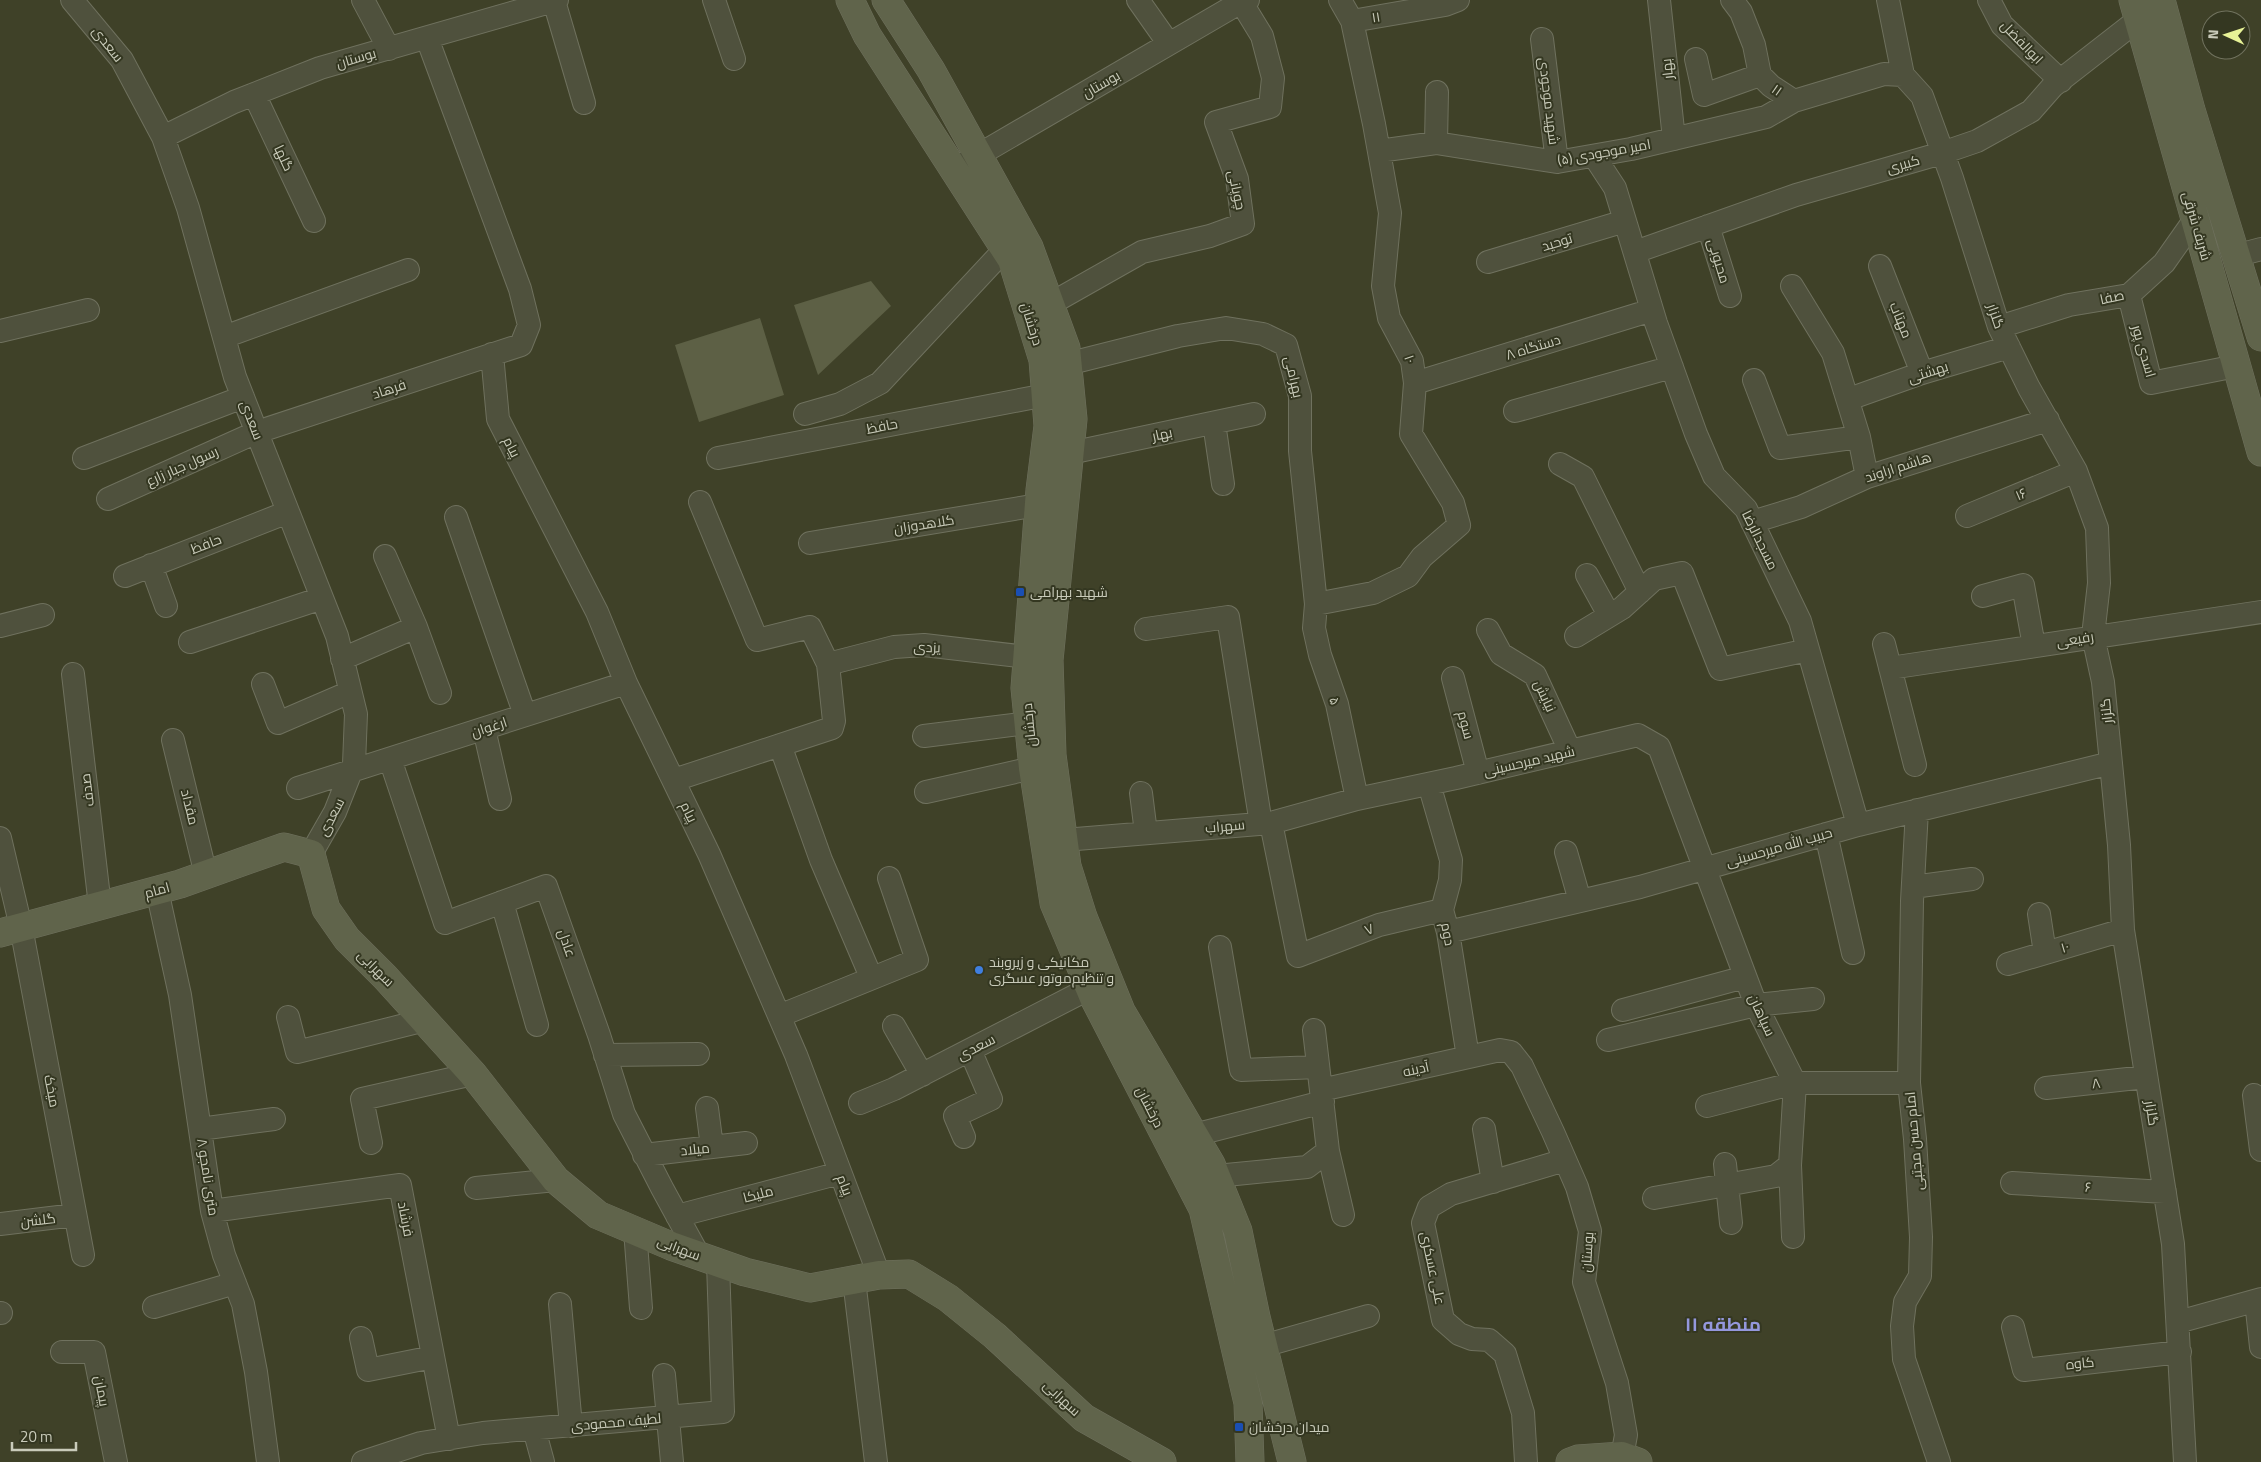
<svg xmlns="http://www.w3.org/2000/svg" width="2261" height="1462" viewBox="0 0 2261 1462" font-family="'Titillium Web',Cairo,sans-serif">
  <rect width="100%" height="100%" fill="#3f4128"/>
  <!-- building -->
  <path fill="#5d6045" d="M871,281L891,306L818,375L794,305Z
    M760,318L784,395L699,422L675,345Z"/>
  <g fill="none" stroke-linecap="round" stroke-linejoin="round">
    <!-- street casing -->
    <g stroke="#6f715e" stroke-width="24">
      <path id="street" d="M72,0L122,60L163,137L188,208L235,377L337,636L356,714L354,764L335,812L311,854
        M363,0L389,49
        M714,0L734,59
        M1138,0L1169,44
        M1659,0L1674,139
        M1732,0L1741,12L1754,45L1760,75L1771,86L1794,101L1884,74L1903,75
        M1888,0L1903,75L1922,96L1952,178L1999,327L2029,388L2076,471L2097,528L2099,583L2093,636L2103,682L2119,845L2123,930L2173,1244L2185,1462
        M1989,0L2002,25L2061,81
        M554,1L584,103
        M1352,21L1445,5L1458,0
        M1542,39L1557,162
        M1696,59L1704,95L1760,75
        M254,94L314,221
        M163,137L234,102L320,68L557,0
        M1436,143L1437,92
        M1379,151L1436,143L1557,162L1631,149L1766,117L1794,101
        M1594,156L1615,188L1656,323L1696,434L1714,476L1746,509L1800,621L1858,825
        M963,164L1241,2L1248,0
        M1708,226L1730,296
        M1635,252L1796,195L1942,153L1977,141L2031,111L2053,86L2139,19
        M2246,253L2261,249
        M1488,262L1625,221
        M1880,266L1922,373
        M1792,286L1833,353L1859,437L1867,477
        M2129,295L2151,383L2236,366
        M1036,312L1142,252L1210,236L1243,224L1237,179L1216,122L1270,107L1273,78L1262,36L1240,0
        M1999,327L2069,305L2129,295L2164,263L2195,219
        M0,331L88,310
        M224,337L408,270
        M492,354L498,419L597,612L626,683L709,854L796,1055L879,1275
        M1067,364L1178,336L1226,328L1263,334L1286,345L1300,396V451L1316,604L1314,628L1320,655L1337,704L1357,799
        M1754,380L1780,448L1859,437
        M1415,383L1652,310
        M1849,399L1922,373L2009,347
        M1515,411L1672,367
        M805,414L840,404L880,383L1005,249
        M1214,423L1223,484
        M1070,453L1254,414
        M84,458L243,397
        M718,458L1046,395
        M1560,464L1583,477L1640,592
        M108,499L257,432L521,345L529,325L520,289L427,38
        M1967,516L2076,471
        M456,517L525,715
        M1752,522L1801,507L1867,477L2048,420
        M810,543L1038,505
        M385,556L416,627L440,693
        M151,565L166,606
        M1587,575L1609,615
        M125,576L288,512
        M1983,596L2023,585L2034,646
        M1316,604L1373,593L1408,576L1422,557L1459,525L1453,503L1411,434L1415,383L1412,361L1389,318L1383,286L1390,213L1374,124L1352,21L1340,0
        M0,626L43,615
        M1146,629L1228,617L1261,824
        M1488,630L1501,654L1535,675L1570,751
        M1576,636L1622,608L1654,579L1682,573L1720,669L1808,650
        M190,642L322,598
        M1884,644L1915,765
        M342,659L416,627
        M828,664L894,647L924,645L1027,657
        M1890,668L2261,612
        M73,674L100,906
        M1453,678L1478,773
        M263,684L278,723L350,692
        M484,729L500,799
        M924,736L1028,723
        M173,740L206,875
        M780,745L821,860L871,977
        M390,759L445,923L546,886L599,1035L624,1114L662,1188L699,1256
        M674,780L832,728L834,721L828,664L810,627L757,640L700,502
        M1429,784L1451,860L1450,880L1442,910L1448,932L1468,1057
        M298,788L626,683
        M926,792L1033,768
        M1141,793L1146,833
        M1917,810L1912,901L1909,1083L1915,1139L1921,1237L1920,1276L1905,1302L1902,1326L1904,1359L1939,1462
        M1271,823L1298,956L1379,925L1442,910
        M1826,834L1853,953
        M0,838L21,927L83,1255
        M1047,843L1064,840L1271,823L1357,799L1456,778L1638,735L1659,747L1756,1005L1795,1083L1790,1165L1793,1237
        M1566,852L1580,901
        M1913,887L1972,879
        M157,890L180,995L212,1211L224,1255L243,1304L256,1372L268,1462
        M502,902L537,1025
        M2039,914L2045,953
        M1448,932L1640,887L1858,825L2111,763
        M1220,947L1241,1070L1318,1067
        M2008,964L2123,930
        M1623,1010L1745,977
        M779,1016L917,960L889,878
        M288,1017L297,1052L425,1020
        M894,1026L922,1075
        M1608,1040L1756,1005L1813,999
        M605,1055L698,1054
        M2046,1088L2146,1077
        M1321,1090L1500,1050L1511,1052L1522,1066L1553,1132L1577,1187L1590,1231L1584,1282L1617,1383L1626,1435L1621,1462
        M2254,1095L2261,1150
        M860,1103L894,1089L1090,988
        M1707,1106L1795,1083H1909
        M707,1108L712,1147
        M200,1129L274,1119
        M1484,1129L1493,1182
        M1194,1135L1323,1102
        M964,1137L955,1116L991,1099L970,1050
        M371,1143L362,1099L473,1074
        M1328,1151L1343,1215
        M644,1155L746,1143
        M1725,1164L1731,1223
        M1216,1176L1307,1167L1328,1151L1314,1030
        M2012,1183L2165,1192
        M476,1188L556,1180
        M1654,1198L1776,1176L1790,1165
        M212,1211L400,1185L449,1439
        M677,1216L840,1173
        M0,1224L75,1215
        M635,1230L641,1308
        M854,1280L876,1462
        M2256,1301L2261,1347
        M560,1304L571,1426
        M154,1307L235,1283
        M0,1313H1
        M2178,1322L2261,1299
        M2013,1327L2024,1370L2180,1352
        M361,1338L368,1370L433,1357
        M1263,1346L1368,1316
        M62,1352H94L116,1462
        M664,1375L672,1462
        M534,1429L543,1462
        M363,1462L421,1443L483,1433L723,1412L718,1263
        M1526,1462L1523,1413L1505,1354L1489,1340L1472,1339L1459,1334L1443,1320L1423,1223L1429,1207L1451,1194L1565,1160"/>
    </g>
    <!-- secondary casing -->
    <g stroke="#6f715e" stroke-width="29">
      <path id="secondary" d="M850,0L867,35L1012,260L1043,360L1048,426L1040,490L1025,688L1033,768L1054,903L1094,998L1203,1209L1248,1403L1250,1462
        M886,0L931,70L1029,247L1066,348L1073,419L1049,660L1052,755L1067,866L1083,917L1121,1011L1211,1164L1238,1231L1256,1317L1292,1462
        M2133,0L2261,452
        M2161,0L2191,110L2261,337
        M0,933L180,884L284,847L311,854L326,909L347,939L385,977L473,1074L556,1180L598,1215L671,1246L745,1272L810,1288L879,1275L909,1274L948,1298L995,1336L1084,1418L1162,1462
        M1570,1462L1578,1459L1622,1456L1638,1462"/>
    </g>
    <!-- street -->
    <use href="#street" stroke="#4f513d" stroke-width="22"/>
    <!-- secondary -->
    <use href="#secondary" stroke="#60644b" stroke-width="28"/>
  </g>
  <!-- markers -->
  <g fill="#1a4fb4" stroke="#343721" stroke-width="2">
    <rect x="1015" y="587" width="10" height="10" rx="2.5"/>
    <rect x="1234" y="1422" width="10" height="10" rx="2.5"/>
  </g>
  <circle fill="#3f7fe0" stroke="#343721" stroke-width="2" cx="979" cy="970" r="5"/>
  <g text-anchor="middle" stroke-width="4" stroke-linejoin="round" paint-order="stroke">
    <!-- street labels -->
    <g font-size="14" fill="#c9cbba" stroke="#343721">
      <text transform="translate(1376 17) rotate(-9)" y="5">۱۱</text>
      <text transform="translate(2022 42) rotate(46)" y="5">ابوالفضل</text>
      <text transform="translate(108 44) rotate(52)" y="5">سعدی</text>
      <text transform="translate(356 58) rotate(-16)" y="5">بوستان</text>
      <text transform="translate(1667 69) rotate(-96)" y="5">بهار</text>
      <text transform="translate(1101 84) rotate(-30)" y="5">بوستان</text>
      <text transform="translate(1777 90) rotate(35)" y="5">۱۱</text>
      <text transform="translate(1549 101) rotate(83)" y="5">شهید موجودی</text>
      <text transform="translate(1604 152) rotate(-10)" y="5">امیر موجودی (۵)</text>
      <text transform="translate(284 158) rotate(65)" y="5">گلها</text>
      <text transform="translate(1903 164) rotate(-16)" y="5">کبیری</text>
      <text transform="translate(1237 190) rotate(78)" y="5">چوپانی</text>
      <text transform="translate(2197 226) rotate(74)" y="5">شریف شرقی</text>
      <text transform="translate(1557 242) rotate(-17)" y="5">توحید</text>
      <text transform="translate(1719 261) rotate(73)" y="5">محبوبی</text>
      <text transform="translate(2112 297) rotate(-12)" y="5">صفا</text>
      <text transform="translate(1996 316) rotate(71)" y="5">گلزار</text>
      <text transform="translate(1901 320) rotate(68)" y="5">مهتاب</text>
      <text transform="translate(1032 324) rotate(73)" y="5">درخشان</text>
      <text transform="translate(1533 347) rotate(-17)" y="5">۸ دستگاه</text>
      <text transform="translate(2144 351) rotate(74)" y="5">اسدی پور</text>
      <text transform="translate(1410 359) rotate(71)" y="5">۱۰</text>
      <text transform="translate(1928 372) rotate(-18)" y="5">بهشتی</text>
      <text transform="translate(1294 377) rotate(77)" y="5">بهرامی</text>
      <text transform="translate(389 389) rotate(-18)" y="5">فرهاد</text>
      <text transform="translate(252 420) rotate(69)" y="5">سعدی</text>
      <text transform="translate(882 426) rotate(-11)" y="5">حافظ</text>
      <text transform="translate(1162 434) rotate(-12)" y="5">بهار</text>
      <text transform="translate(512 447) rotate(63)" y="5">پیام</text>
      <text transform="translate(182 466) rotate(-24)" y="5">رسول جبار زارع</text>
      <text transform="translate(1898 467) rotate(-18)" y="5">هاشم اراوند</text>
      <text transform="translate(2021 494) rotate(-23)" y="5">۱۶</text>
      <text transform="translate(924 524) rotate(-9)" y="5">کلاهدوزان</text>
      <text transform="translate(1760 540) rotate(64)" y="5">مسجدالرضا</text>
      <text transform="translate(206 544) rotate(-21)" y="5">حافظ</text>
      <text transform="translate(2075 639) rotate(-9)" y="5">رفیعی</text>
      <text transform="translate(927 647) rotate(2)" y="5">یزدی</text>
      <text transform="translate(1545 696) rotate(65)" y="5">نیایش</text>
      <text transform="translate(1335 701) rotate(73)" y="5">۵</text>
      <text transform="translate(2106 711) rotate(-96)" y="5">گلزار</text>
      <text transform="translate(1029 725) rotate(-96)" y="5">درخشان</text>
      <text transform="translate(1466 725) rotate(75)" y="5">سوم</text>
      <text transform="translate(489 727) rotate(-18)" y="5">ارغوان</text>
      <text transform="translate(1529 761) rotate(-13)" y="5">شهید میرحسینی</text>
      <text transform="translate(87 790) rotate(-97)" y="5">صدف</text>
      <text transform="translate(190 807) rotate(76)" y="5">مقداد</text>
      <text transform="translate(689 812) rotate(64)" y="5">پیام</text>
      <text transform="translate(331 817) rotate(-63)" y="5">سعدی</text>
      <text transform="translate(1225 826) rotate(-5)" y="5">سهراب</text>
      <text transform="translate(1779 847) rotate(-16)" y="5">حبیب الله میرحسینی</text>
      <text transform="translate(157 890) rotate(-15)" y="5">امام</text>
      <text transform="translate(1369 929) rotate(-21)" y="5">۷</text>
      <text transform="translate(1448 934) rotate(79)" y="5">دوم</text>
      <text transform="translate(567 943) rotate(71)" y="5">عادل</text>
      <text transform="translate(2065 947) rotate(-16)" y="5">۱۰</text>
      <text transform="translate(376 968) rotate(45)" y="5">سهرابی</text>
      <text transform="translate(1762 1015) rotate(65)" y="5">سپاهان</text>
      <text transform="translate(976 1047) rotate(-27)" y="5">سعدی</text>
      <text transform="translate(1416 1069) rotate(-12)" y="5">آدینه</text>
      <text transform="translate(2096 1083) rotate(-6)" y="5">۸</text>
      <text transform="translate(52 1091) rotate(79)" y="5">میخک</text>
      <text transform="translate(1150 1107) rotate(63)" y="5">درخشان</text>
      <text transform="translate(2152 1113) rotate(81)" y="5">گلزار</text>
      <text transform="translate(1914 1141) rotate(-95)" y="5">امام حسن مجتبی</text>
      <text transform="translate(695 1149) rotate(-6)" y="5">میلاد</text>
      <text transform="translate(208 1177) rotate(81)" y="5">۸ متری نامجو</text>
      <text transform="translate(845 1185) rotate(69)" y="5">پیام</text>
      <text transform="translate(2088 1187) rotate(3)" y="5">۶</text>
      <text transform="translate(758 1194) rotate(-15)" y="5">ملیکا</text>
      <text transform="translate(406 1219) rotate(79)" y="5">فرشاد</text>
      <text transform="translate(38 1220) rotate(-6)" y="5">گلشن</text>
      <text transform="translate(679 1248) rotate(21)" y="5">سهرابی</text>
      <text transform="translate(1587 1252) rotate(-86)" y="5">بوستان</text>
      <text transform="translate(1433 1268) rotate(78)" y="5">علی عسکری</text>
      <text transform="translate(2080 1363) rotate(-6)" y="5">کاوه</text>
      <text transform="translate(102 1391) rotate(79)" y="5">پیمان</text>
      <text transform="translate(1062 1398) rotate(43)" y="5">سهرابی</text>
      <text transform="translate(616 1422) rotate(-5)" y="5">لطیف محمودی</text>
    </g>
    <!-- poi labels -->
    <g font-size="14" fill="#c9cbba" stroke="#343721" text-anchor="start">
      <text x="1030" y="597">شهید بهرامی</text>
      <text x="989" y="967">مکانیکی و زیروبند<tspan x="989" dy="16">و تنظیم‌موتور عسگری</tspan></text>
      <text x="1249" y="1432">میدان درخشان</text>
    </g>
    <!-- district labels -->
    <g font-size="19" font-weight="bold" fill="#9497dc" stroke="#343721">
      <text x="1723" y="1331">منطقه ۱۱</text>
    </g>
  </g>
  <!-- north arrow -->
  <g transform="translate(2226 35) rotate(273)"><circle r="24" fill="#343721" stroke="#70725e"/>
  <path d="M0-4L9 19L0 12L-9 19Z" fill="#e7f297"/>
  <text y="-8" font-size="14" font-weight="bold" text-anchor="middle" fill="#c9cbba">N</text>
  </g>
  <!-- scale -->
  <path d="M12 1442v8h64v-8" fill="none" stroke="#c9cbba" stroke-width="2.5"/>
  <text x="20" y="1442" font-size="15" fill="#c9cbba" stroke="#343721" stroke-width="4" paint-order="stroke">20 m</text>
</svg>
